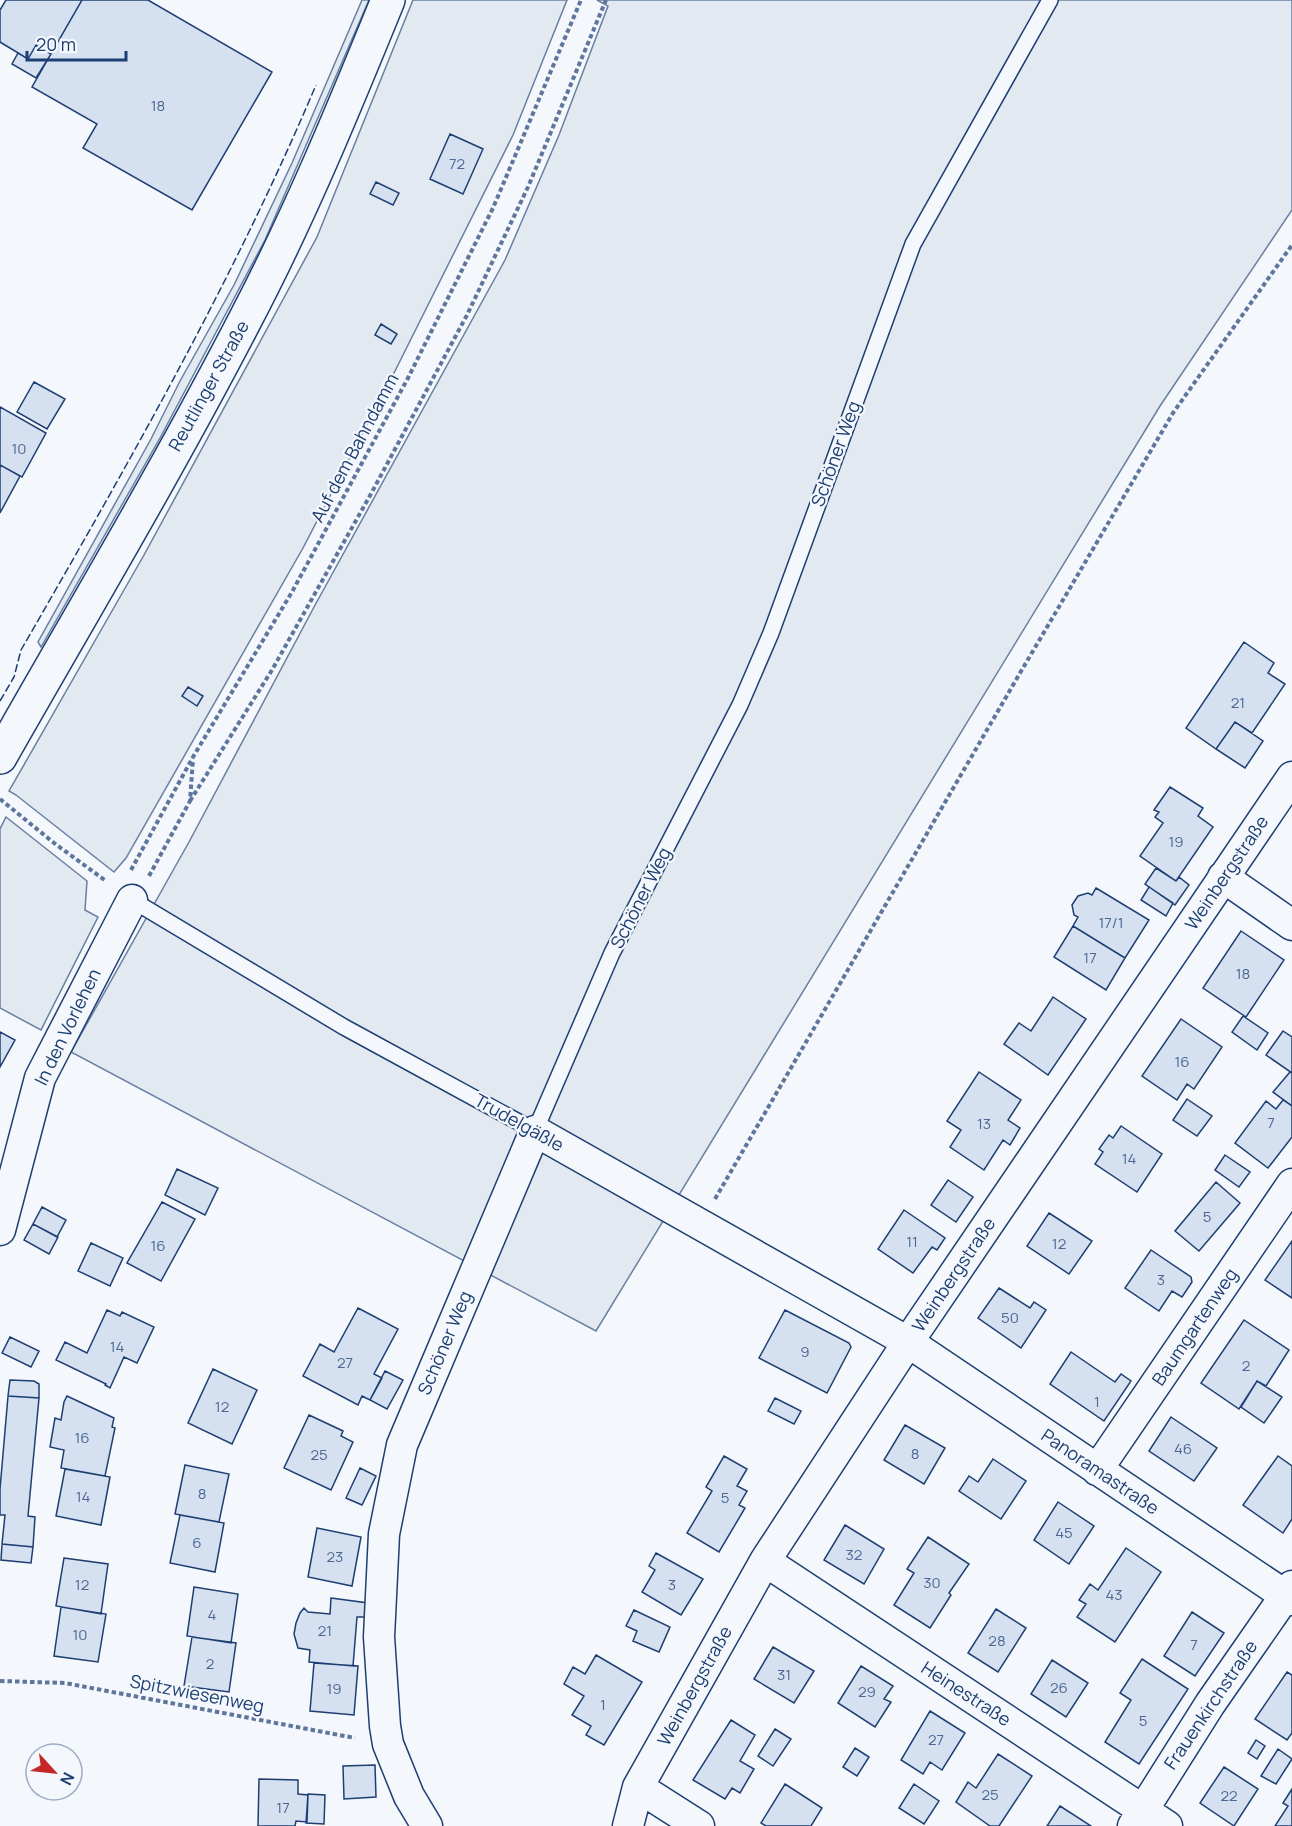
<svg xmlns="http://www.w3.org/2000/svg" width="1292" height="1826" viewBox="0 0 1292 1826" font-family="Manrope,sans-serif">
  <rect width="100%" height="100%" fill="#f4f7fb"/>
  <!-- green -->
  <path fill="#e3e9f0" stroke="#687fa3" stroke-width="1.5" d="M362,0H369L265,240L160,438L41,647L38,642L151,439L180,381L234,285L292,163Z
    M413,0H567L513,135L396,369L303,548L126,858L114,872L16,795L9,791L144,555L317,237Z
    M597,0H1292V210L1160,406L596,1331L71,1052L189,842L314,607L505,260L559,135L608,6Z
    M6,817L87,881L85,910L98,917L41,1030L0,1008V829Z"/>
  <!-- building -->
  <path fill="#d5e0f0" stroke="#1d3f73" stroke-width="1.5" d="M6,0H82L51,54L36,45L28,59L0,42V10Z
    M82,0H148L272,72L192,210L83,148L97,124L32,87Z
    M36,45L51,54L36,78L12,64L18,53L28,59Z
    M450,134L483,149L463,194L430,179Z
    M376,182L399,193L393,205L370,194Z
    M381,324L397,334L391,344L375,335Z
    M34,382L65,399L47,429L17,412Z
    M0,407L46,433L22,477L0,465Z
    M0,465L20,476L0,513Z
    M1244,642L1274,663L1268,673L1285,684L1252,733L1235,722L1216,749L1186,728Z
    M188,687L203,696L197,706L182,696Z
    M1235,722L1263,741L1245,768L1216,749Z
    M1170,787L1203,808L1198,816L1213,827L1176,881L1140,856L1163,823L1155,817L1159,812L1154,810Z
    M1156,868L1176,881L1179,877L1189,885L1175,905L1145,884Z
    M1149,887L1173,903L1166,916L1141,900Z
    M1096,888L1149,920L1125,958L1073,926L1078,917L1074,915L1072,905L1078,896L1088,893L1092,895Z
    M1073,926L1125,958L1106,990L1054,957Z
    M1241,931L1284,960L1246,1017L1203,988Z
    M1053,997L1086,1019L1048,1075L1004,1044L1019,1023L1031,1031Z
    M1243,1016L1268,1033L1257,1050L1232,1032Z
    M1181,1019L1222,1047L1194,1089L1187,1084L1177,1100L1142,1076Z
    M1283,1031L1292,1037V1073L1266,1055Z
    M0,1032L15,1040L0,1067Z
    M979,1072L1021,1100L1008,1120L1020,1128L1010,1145L1003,1140L984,1170L950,1147L961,1130L947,1121Z
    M1290,1072L1292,1073V1106L1273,1092Z
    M1187,1099L1212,1116L1197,1136L1173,1120Z
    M1283,1100L1292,1106V1137L1268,1168L1235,1143L1266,1101L1276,1109Z
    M1121,1126L1162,1154L1137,1192L1095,1164L1103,1152L1099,1149L1109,1135L1113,1138Z
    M1225,1155L1250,1172L1239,1187L1215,1170Z
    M177,1169L218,1188L205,1215L165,1195Z
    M948,1180L973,1197L956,1222L931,1205Z
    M1216,1182L1240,1203L1199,1251L1175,1231Z
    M162,1202L195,1219L161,1281L127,1263Z
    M42,1207L66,1220L57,1237L33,1224Z
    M904,1210L945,1238L937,1250L932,1247L913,1273L878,1249Z
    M1049,1213L1092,1241L1069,1274L1027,1246Z
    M33,1224L58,1237L49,1254L24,1240Z
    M1292,1241V1298L1265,1280Z
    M91,1243L123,1258L110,1286L78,1271Z
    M1151,1250L1191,1277L1192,1282L1182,1297L1172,1291L1159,1311L1125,1288Z
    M999,1288L1030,1308L1034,1302L1046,1310L1021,1348L978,1318Z
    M358,1308L398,1329L374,1374L382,1378L370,1400L362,1396L358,1405L303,1376L320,1344L334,1352Z
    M107,1310L120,1316L122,1312L154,1327L137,1363L124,1357L110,1388L105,1385L106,1384L56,1360L65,1342L87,1353Z
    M785,1310L849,1343L851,1347L827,1393L759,1358Z
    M1244,1320L1289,1350L1266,1386L1257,1381L1239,1409L1201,1383Z
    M10,1337L39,1351L31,1367L2,1353Z
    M1071,1352L1115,1382L1121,1374L1131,1381L1104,1421L1050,1384Z
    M213,1369L257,1390L232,1444L188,1423Z
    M385,1371L403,1380L387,1409L370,1400Z
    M10,1380L34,1381L39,1384V1398L8,1396Z
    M1257,1381L1282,1397L1264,1423L1241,1407Z
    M8,1396L39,1398L28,1516L35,1517L33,1547L2,1544L5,1515H0V1489Z
    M67,1396L114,1418L112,1427L115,1428L105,1476L61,1468L64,1450L50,1447L55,1418L61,1420L64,1402Z
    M775,1398L801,1411L794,1424L768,1411Z
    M309,1415L343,1431L341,1436L353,1442L331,1490L284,1468Z
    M1171,1417L1217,1448L1194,1481L1149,1451Z
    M905,1425L945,1448L924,1484L884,1460Z
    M724,1456L747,1469L737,1486L747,1491L739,1505L745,1508L719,1552L687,1533L712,1491L706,1487Z
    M1278,1456L1292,1466V1519L1283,1533L1243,1505Z
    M993,1459L1026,1481L1001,1519L959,1491L969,1476L978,1482Z
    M185,1465L229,1474L219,1522L175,1514Z
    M360,1468L376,1476L362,1505L346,1498Z
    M65,1469L110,1477L101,1525L56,1516Z
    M1058,1502L1094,1526L1069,1564L1034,1540Z
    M180,1515L224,1523L215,1572L170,1563Z
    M845,1525L884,1549L864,1584L824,1560Z
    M317,1528L361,1537L352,1586L308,1577Z
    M928,1537L969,1564L949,1593L951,1595L930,1628L894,1605L914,1573L907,1569Z
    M2,1544L33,1547L31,1563L1,1560Z
    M1126,1548L1161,1572L1115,1642L1077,1617L1086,1604L1079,1600L1090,1584L1098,1590Z
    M656,1553L703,1579L681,1615L642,1592L655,1570L649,1566Z
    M64,1558L108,1564L101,1614L56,1606Z
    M194,1587L238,1594L231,1643L187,1636Z
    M331,1598L368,1603L366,1617H357L353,1666L309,1662L310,1650L298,1648L294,1634L296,1623L300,1613L304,1608L308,1612L330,1614Z
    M61,1607L106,1614L98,1662L54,1656Z
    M996,1609L1026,1628L998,1672L968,1653Z
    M634,1610L670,1627L659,1652L633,1641L637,1631L626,1626Z
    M1192,1612L1224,1633L1195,1676L1164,1656Z
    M192,1637L236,1643L229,1692L184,1686Z
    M773,1647L814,1671L794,1703L754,1679Z
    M596,1655L642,1682L604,1745L586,1735L591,1726L572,1715L584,1696L564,1684L573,1667L585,1674Z
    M1142,1659L1188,1689L1139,1764L1105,1742L1131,1700L1120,1693Z
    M1052,1660L1088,1683L1066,1717L1031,1694Z
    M314,1663L358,1666L354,1715L310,1711Z
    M861,1666L893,1686L884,1699L891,1702L875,1727L838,1703Z
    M1287,1672L1292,1675V1733L1287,1740L1255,1719Z
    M930,1711L965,1733L942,1770L930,1762L923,1774L901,1760Z
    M731,1720L755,1735L740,1761L754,1769L740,1793L732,1788L725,1799L693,1780Z
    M775,1729L791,1739L773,1766L758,1756Z
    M1256,1740L1265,1746L1257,1759L1248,1753Z
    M855,1748L869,1757L857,1776L843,1767Z
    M1278,1749L1292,1759L1276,1784L1261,1776Z
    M998,1754L1032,1776L999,1826H990L956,1802L968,1782L976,1788Z
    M375,1765L376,1797L344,1799L343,1766Z
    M1224,1767L1258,1789L1234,1826L1200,1803Z
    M259,1779L298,1780V1794L308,1795L307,1822L296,1821L295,1826H258Z
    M785,1784L822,1808L811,1826H766L761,1823Z
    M914,1784L939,1801L924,1824L899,1808Z
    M1292,1789V1826H1275L1288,1806L1283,1803Z
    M308,1794L325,1795L324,1824L306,1823Z
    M1060,1806L1091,1826H1047Z"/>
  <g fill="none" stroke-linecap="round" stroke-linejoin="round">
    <!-- service casing -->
    <g stroke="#1d3f73" stroke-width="18">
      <path id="service" d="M132,900L344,1027L535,1131L612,953L740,705L771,633L913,244L1050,0"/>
    </g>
    <!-- minor casing -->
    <g stroke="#1d3f73" stroke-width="33">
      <path id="minor" d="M1223,877L1292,925
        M0,1230L40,1078L132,900
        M1097,1470L1292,1184
        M765,1561L1167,1826
        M638,1787L699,1826
        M427,1826L409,1796L388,1744L385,1726L379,1637L384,1534L402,1445L535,1131L908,1342L1292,1600
        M628,1826L638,1787L765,1561L908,1342L1292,777
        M1133,1826L1210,1704L1292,1586"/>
    </g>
    <!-- secondary casing -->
    <g stroke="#1d3f73" stroke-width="36">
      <path id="secondary" d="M0,757C83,611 169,467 246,318C300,215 344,108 388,0"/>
    </g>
    <!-- path -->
    <path stroke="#5e769c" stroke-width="4" stroke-dasharray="4.5 3" stroke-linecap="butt" d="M0,799L54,843L106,881
      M190,801L272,670L372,492L467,315L528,187L606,0
      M131,870L193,757L292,592L408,378L493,208L581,0
      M149,876L190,801L193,759
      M715,1199L1020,673L1173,413L1292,245
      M0,1681L65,1683L355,1738"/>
    <!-- service -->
    <use href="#service" stroke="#f4f7fb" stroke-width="15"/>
    <!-- minor -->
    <use href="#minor" stroke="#f4f7fb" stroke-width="30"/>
    <!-- secondary -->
    <use href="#secondary" stroke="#f4f7fb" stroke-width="33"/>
    <!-- fence -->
    <path stroke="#1d3f73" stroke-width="1.5" stroke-dasharray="8 3" stroke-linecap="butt" d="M0,701L14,677L21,650C127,466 233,281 316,85"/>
  </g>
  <g text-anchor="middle" stroke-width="4.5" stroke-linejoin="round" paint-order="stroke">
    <!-- number labels -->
    <g font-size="15" fill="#4b6792">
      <text x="158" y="111">18</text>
      <text x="457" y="169">72</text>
      <text x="19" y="454">10</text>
      <text x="1238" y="708">21</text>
      <text x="1176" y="847">19</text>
      <text x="1111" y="928">17/1</text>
      <text x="1090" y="963">17</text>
      <text x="1243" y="979">18</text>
      <text x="1182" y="1067">16</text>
      <text x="1271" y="1128">7</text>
      <text x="984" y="1129">13</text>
      <text x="1129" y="1164">14</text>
      <text x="1207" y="1222">5</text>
      <text x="912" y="1247">11</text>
      <text x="1059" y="1249">12</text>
      <text x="158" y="1251">16</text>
      <text x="1161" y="1285">3</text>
      <text x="1010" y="1323">50</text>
      <text x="117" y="1352">14</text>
      <text x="805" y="1357">9</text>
      <text x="345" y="1368">27</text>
      <text x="1246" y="1371">2</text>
      <text x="1097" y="1407">1</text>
      <text x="222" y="1412">12</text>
      <text x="82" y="1443">16</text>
      <text x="1183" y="1454">46</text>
      <text x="915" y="1459">8</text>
      <text x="319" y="1460">25</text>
      <text x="202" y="1499">8</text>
      <text x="83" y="1502">14</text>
      <text x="725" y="1503">5</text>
      <text x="1064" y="1538">45</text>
      <text x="197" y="1548">6</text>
      <text x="854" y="1560">32</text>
      <text x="335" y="1562">23</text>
      <text x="932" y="1588">30</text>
      <text x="82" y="1590">12</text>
      <text x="672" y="1590">3</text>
      <text x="1114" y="1600">43</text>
      <text x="212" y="1620">4</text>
      <text x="325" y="1636">21</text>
      <text x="80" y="1640">10</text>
      <text x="997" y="1646">28</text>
      <text x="1194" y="1650">7</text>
      <text x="210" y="1669">2</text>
      <text x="784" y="1680">31</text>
      <text x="1059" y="1693">26</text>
      <text x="334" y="1694">19</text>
      <text x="867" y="1697">29</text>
      <text x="603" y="1710">1</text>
      <text x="1143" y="1726">5</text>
      <text x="936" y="1745">27</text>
      <text x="990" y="1800">25</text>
      <text x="1229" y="1801">22</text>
      <text x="283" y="1813">17</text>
    </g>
    <!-- street labels -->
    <g font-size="18" fill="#1d3f73" stroke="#f4f7fb">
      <text transform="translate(209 386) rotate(-61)" y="6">Reutlinger Straße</text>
      <text transform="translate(355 448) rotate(-62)" y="6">Auf dem Bahndamm</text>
      <text transform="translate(836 454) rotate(-70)" y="6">Schöner Weg</text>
      <text transform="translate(1227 873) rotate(-56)" y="6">Weinbergstraße</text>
      <text transform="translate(641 898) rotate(-63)" y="6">Schöner Weg</text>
      <text transform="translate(68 1027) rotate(-64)" y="6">In den Vorlehen</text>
      <text transform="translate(519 1123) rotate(29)" y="6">Trudelgäßle</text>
      <text transform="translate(954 1275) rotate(-56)" y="6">Weinbergstraße</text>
      <text transform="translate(1195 1327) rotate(-56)" y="6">Baumgartenweg</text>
      <text transform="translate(445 1343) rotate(-67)" y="6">Schöner Weg</text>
      <text transform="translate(1100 1472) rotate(34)" y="6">Panoramastraße</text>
      <text transform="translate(695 1686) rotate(-61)" y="6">Weinbergstraße</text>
      <text transform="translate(197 1694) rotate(11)" y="6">Spitzwiesenweg</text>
      <text transform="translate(966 1694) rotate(33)" y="6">Heinestraße</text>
      <text transform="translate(1211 1705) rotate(-56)" y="6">Frauenkirchstraße</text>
    </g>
  </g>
  <!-- north arrow -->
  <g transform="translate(54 1772) rotate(117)"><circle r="28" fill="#f4f7fb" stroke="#9eadc5" stroke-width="1.5"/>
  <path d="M0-4.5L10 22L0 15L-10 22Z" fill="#c62828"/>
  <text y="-9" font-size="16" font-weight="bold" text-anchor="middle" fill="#1d3f73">N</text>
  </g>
  <!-- scale -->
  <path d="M27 51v9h99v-9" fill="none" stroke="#1d3f73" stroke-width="3"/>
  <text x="36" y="51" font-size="18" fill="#1d3f73" stroke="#f4f7fb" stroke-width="4.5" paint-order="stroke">20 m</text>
</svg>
